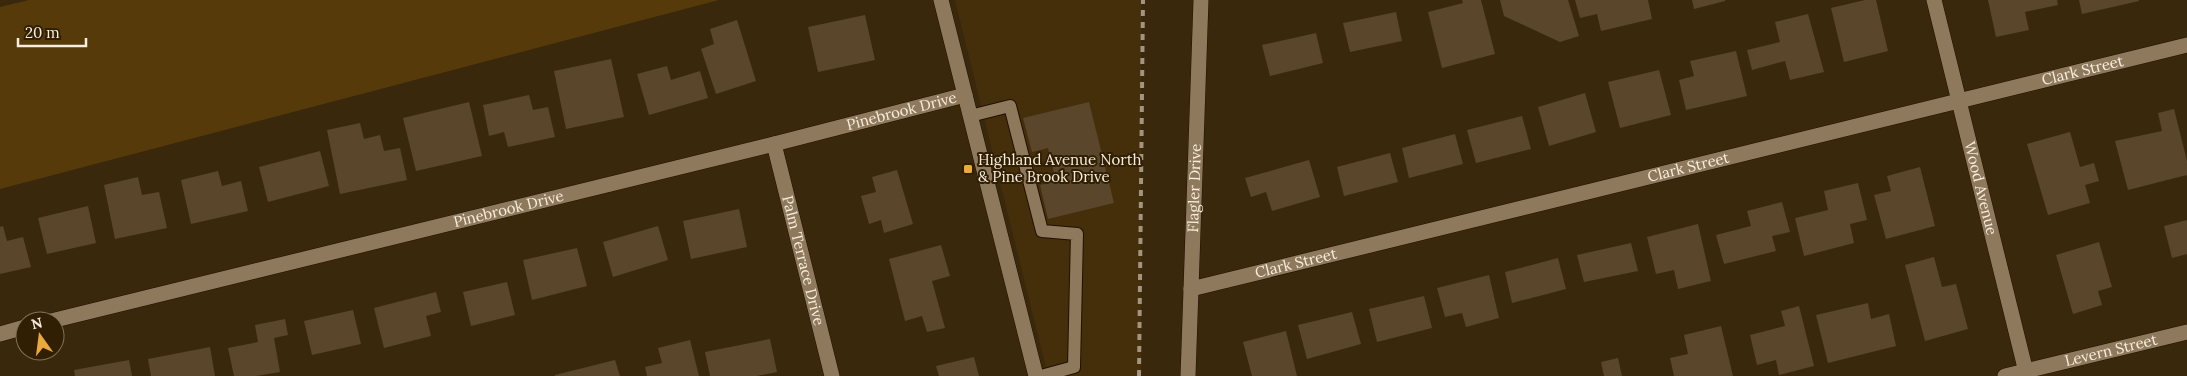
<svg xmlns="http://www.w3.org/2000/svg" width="2187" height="376" viewBox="0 0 2187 376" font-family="Lora,serif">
  <rect width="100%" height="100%" fill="#3a280d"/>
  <!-- built -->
  <path fill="#452f0b" d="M955,0H1141V376H1048Z"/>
  <!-- green -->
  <path fill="#563a0a" d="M29,0H719L0,189V7Z"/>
  <!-- building -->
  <path fill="#59462b" d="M1462,0H1481L1495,54L1442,68L1428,12L1463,3Z
    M1500,0H1568L1579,36L1560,42L1504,16Z
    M1575,0H1648L1652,19L1601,31L1597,14L1580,18Z
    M1692,0H1725V1L1694,9Z
    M1865,0H1876L1888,51L1844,62L1831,8Z
    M1988,0H2057L2058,5L2025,12L2029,30L1996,37Z
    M2079,0H2139V1L2082,14Z
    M1396,12L1402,41L1350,52L1343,23Z
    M1808,14L1824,72L1790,80L1785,61L1752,70L1747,50L1780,42L1775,22Z
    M865,15L875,60L818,72L808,27Z
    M737,20L756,81L716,94L701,49L714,44L710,29Z
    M1316,33L1323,63L1270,76L1262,45Z
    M1736,51L1747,96L1686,110L1679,80L1694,76L1690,61Z
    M611,59L624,117L566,129L554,71Z
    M667,66L671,80L700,71L708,98L649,115L637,74Z
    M1659,70L1671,115L1620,128L1608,82Z
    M1585,93L1596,132L1549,146L1538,107Z
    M529,95L533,110L548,107L555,137L508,147L504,132L489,136L483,105Z
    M469,102L482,156L416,171L403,118Z
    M1089,102L1114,203L1048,219L1040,185L1056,181L1048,148L1032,152L1023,118Z
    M2174,109L2187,161V175L2128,190L2115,141L2162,131L2158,113Z
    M1522,116L1531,149L1476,163L1467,130Z
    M360,123L364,139L380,135L384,151L400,148L407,180L340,194L327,130Z
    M2070,132L2080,167L2094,163L2099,181L2085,185L2090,203L2048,215L2027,144Z
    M1455,134L1463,164L1409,178L1402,148Z
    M320,151L329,186L268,202L259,167Z
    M1390,153L1398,182L1344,196L1337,167Z
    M1309,160L1320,197L1272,211L1266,192L1251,197L1245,178Z
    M1920,167L1935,226L1886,239L1874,195L1891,191L1887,176Z
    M897,170L913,224L884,233L881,220L869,224L861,196L876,192L872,177Z
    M218,171L222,186L241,181L248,211L191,224L181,180Z
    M138,177L142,195L159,192L167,228L115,239L104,185Z
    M1858,183L1867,220L1850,224L1854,243L1804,256L1795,218L1828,210L1824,191Z
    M1782,202L1790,232L1772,236L1776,251L1724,264L1716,235L1751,226L1747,211Z
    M88,206L96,243L47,254L38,218Z
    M739,209L747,247L691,259L683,221Z
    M2187,220V254L2172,258L2164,226Z
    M1698,224L1711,281L1678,289L1674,270L1656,274L1647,237Z
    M3,226L7,241L23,237L31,267L0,274V227Z
    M658,226L668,260L613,277L603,242Z
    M2099,242L2112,287L2098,291L2102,305L2073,314L2056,255Z
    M1631,243L1638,271L1584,282L1577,255Z
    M941,245L950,276L932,281L945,328L927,332L922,316L905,321L889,259Z
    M577,248L587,286L532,300L523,260Z
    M1934,257L1942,287L1956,284L1968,329L1925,341L1905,265Z
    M1558,258L1566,289L1512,303L1505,272Z
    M1489,275L1499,318L1466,327L1462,313L1445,317L1437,288Z
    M507,282L515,315L471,326L463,292Z
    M436,292L441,312L426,316L431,336L384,348L374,308Z
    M1424,296L1432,328L1377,342L1369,309Z
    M1868,303L1871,319L1889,314L1896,346L1828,363L1816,315Z
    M1799,306L1814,366L1779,375L1776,360L1757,365L1750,335L1785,326L1781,311Z
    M353,310L361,344L312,355L304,321Z
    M1352,312L1361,344L1307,359L1298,325Z
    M285,319L288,335L274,338L280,372L256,376H234L228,348L258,342L255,325Z
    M1721,326L1733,376H1674L1670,358L1688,354L1684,335Z
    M1286,331L1297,376H1252L1243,342Z
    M770,339L777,372L757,376H710L705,352Z
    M690,340L699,376H647L645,367L662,363L658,348Z
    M210,347L215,376H151L148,359Z
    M974,357L979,376H939L936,366Z
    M1618,358L1622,376H1604L1601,362Z
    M129,360L132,376H75L74,370Z
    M615,360L620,376H555V375Z"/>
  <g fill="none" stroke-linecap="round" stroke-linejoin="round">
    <!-- lane casing -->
    <g stroke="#211000" stroke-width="14">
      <path id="lane" d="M970,116L1010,106L1042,231L1077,234L1074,367L1041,376"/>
    </g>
    <!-- street casing -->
    <g stroke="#211000" stroke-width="16">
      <g id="street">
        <path id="s1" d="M1934,0L2027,376"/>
        <path id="s2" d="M774,144L832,376"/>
        <path id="s3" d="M1191,289L2187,45"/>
        <path id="s4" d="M51,321L774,144L965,95"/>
        <path d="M0,334L25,327"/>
        <path id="s5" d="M1188,376L1201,0"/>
        <path id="s6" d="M2005,376L2187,332"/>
      </g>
    </g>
    <!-- secondary casing -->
    <g stroke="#211000" stroke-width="16">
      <path id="secondary" d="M941,0L1036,376"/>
    </g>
    <!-- lane -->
    <use href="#lane" stroke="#8f795d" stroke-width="12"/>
    <!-- street -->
    <use href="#street" stroke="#8f795d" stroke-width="15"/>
    <!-- secondary -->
    <use href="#secondary" stroke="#8f795d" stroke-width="15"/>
    <!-- rail -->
    <path stroke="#a2947f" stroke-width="4" stroke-dasharray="6 6" stroke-linecap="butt" d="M1139,376L1143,0"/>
  </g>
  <!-- markers -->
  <rect fill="#eca93b" stroke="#301f03" stroke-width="2" x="963" y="164" width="10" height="10" rx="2.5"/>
  <g text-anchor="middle" stroke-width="4" stroke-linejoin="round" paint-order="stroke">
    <!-- street labels -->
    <g font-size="15" fill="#f8eddd" stroke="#301f03">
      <text dy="5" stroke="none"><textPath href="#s3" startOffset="918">Clark Street</textPath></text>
      <text dy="5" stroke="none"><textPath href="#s4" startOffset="876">Pinebrook Drive</textPath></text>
      <text dy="5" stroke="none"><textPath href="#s3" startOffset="512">Clark Street</textPath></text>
      <text dy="5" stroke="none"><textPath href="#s5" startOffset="188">Flagler Drive</textPath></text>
      <text dy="5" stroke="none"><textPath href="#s1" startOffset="194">Wood Avenue</textPath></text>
      <text dy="5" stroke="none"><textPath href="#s4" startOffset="471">Pinebrook Drive</textPath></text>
      <text dy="5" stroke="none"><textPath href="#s2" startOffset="120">Palm Terrace Drive</textPath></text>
      <text dy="5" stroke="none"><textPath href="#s3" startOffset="108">Clark Street</textPath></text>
      <text dy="5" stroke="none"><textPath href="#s6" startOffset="109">Levern Street</textPath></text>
    </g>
    <!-- poi labels -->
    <g font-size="15" fill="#f8eddd" stroke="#301f03" text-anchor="start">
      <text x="978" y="165">Highland Avenue North<tspan x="978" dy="17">&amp; Pine Brook Drive</tspan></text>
    </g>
  </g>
  <!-- north arrow -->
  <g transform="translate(40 336) rotate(346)"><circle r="24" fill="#301f03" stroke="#80715a"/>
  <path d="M0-4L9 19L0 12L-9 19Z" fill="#eca93b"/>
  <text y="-8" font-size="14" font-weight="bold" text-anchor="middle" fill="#f8eddd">N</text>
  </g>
  <!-- scale -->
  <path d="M18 38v8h68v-8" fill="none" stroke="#f8eddd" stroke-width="2.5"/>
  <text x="25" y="38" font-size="15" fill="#f8eddd" stroke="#301f03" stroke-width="4" paint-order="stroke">20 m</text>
</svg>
